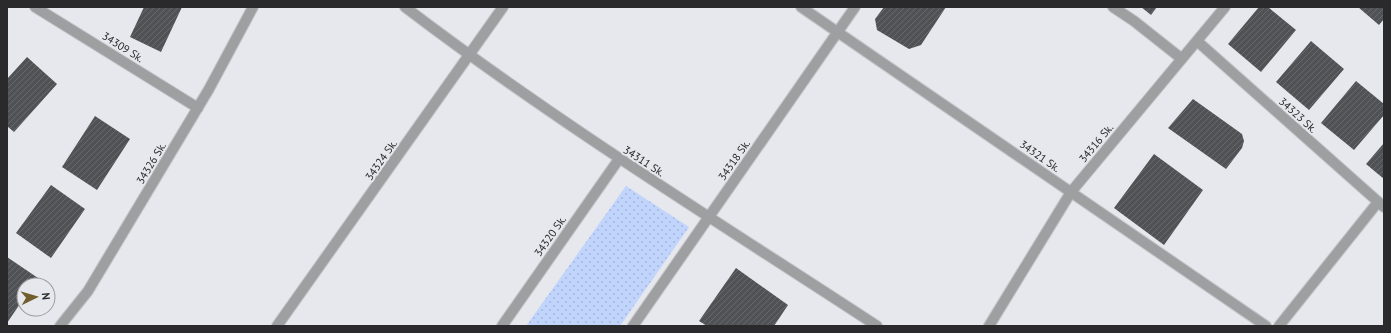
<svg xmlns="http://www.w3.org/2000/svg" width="1391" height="333" viewBox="0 0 1391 333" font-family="'PT Sans',sans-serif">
  <defs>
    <pattern id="park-dots" width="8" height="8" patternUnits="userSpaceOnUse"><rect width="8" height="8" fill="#c0d4fc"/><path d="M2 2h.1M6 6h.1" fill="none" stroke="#a5b6d8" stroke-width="1.8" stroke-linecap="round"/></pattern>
    <pattern id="building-hatch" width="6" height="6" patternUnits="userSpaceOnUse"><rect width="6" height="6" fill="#505256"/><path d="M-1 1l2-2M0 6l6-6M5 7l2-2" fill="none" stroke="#66686b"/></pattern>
  </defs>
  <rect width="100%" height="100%" fill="#e6e8ed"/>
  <!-- park -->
  <path fill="url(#park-dots)" d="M626,186L689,227L620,326H526Z"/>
  <!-- building -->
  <path fill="url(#building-hatch)" d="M144,7H182L161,52L130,37Z
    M884,7H946L921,45L909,49L877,30L875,19Z
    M1141,7H1157L1151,15Z
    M1259,7H1268L1296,30L1261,72L1228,44Z
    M1358,7H1384V19L1379,25Z
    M1311,41L1344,69L1309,110L1276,82Z
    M27,57L57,84L14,132L7,126V79Z
    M1356,81L1384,104V115L1354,150L1321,123Z
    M1193,99L1242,134L1244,141L1242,148L1226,169L1168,128Z
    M95,116L130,139L97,190L62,167Z
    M1384,143V179L1366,164Z
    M1154,154L1203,190L1164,245L1114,208Z
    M51,185L85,209L51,258L16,233Z
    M7,257L38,278L33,285H24V298L7,323Z
    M736,268L788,305L774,326H707L699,321Z"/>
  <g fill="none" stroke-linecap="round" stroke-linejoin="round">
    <!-- street casing -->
    <g stroke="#c4c6ca" stroke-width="12">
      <path id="street" d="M35,7L198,108
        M405,7C556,122 718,222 877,326
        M801,7L1266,326
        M1113,7L1134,21L1182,59
        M1197,41L1384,207
        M60,326L88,291L209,89L253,7
        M277,326L503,7
        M502,326L619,159
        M633,326L855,7
        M989,326L1071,192L1225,7
        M1279,326L1378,202"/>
    </g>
    <!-- street -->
    <use href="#street" stroke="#9e9fa0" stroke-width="10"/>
  </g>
  <g text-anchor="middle" stroke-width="4" stroke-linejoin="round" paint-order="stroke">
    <!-- street labels -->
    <g font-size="11" fill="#2a2a2c" stroke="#e6e8ed">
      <text transform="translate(123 47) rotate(32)" y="4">34309 Sk.</text>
      <text transform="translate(1298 115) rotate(42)" y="4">34323 Sk.</text>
      <text transform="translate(1096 143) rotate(-50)" y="4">34316 Sk.</text>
      <text transform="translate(1040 156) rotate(35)" y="4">34321 Sk.</text>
      <text transform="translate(381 160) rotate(-55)" y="4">34324 Sk.</text>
      <text transform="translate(734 160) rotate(-55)" y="4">34318 Sk.</text>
      <text transform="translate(644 161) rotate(33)" y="4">34311 Sk.</text>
      <text transform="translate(151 163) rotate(-59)" y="4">34326 Sk.</text>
      <text transform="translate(550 236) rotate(-55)" y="4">34320 Sk.</text>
    </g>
  </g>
  <!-- border -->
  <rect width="1391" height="333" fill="none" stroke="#2a2a2c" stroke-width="16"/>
  <!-- north arrow -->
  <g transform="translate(36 297) rotate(85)"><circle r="19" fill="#e6e8ed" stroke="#9b9ca0"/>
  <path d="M0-3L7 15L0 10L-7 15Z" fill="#745d2d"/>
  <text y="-6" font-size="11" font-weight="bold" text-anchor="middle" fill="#2a2a2c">N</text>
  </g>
</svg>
